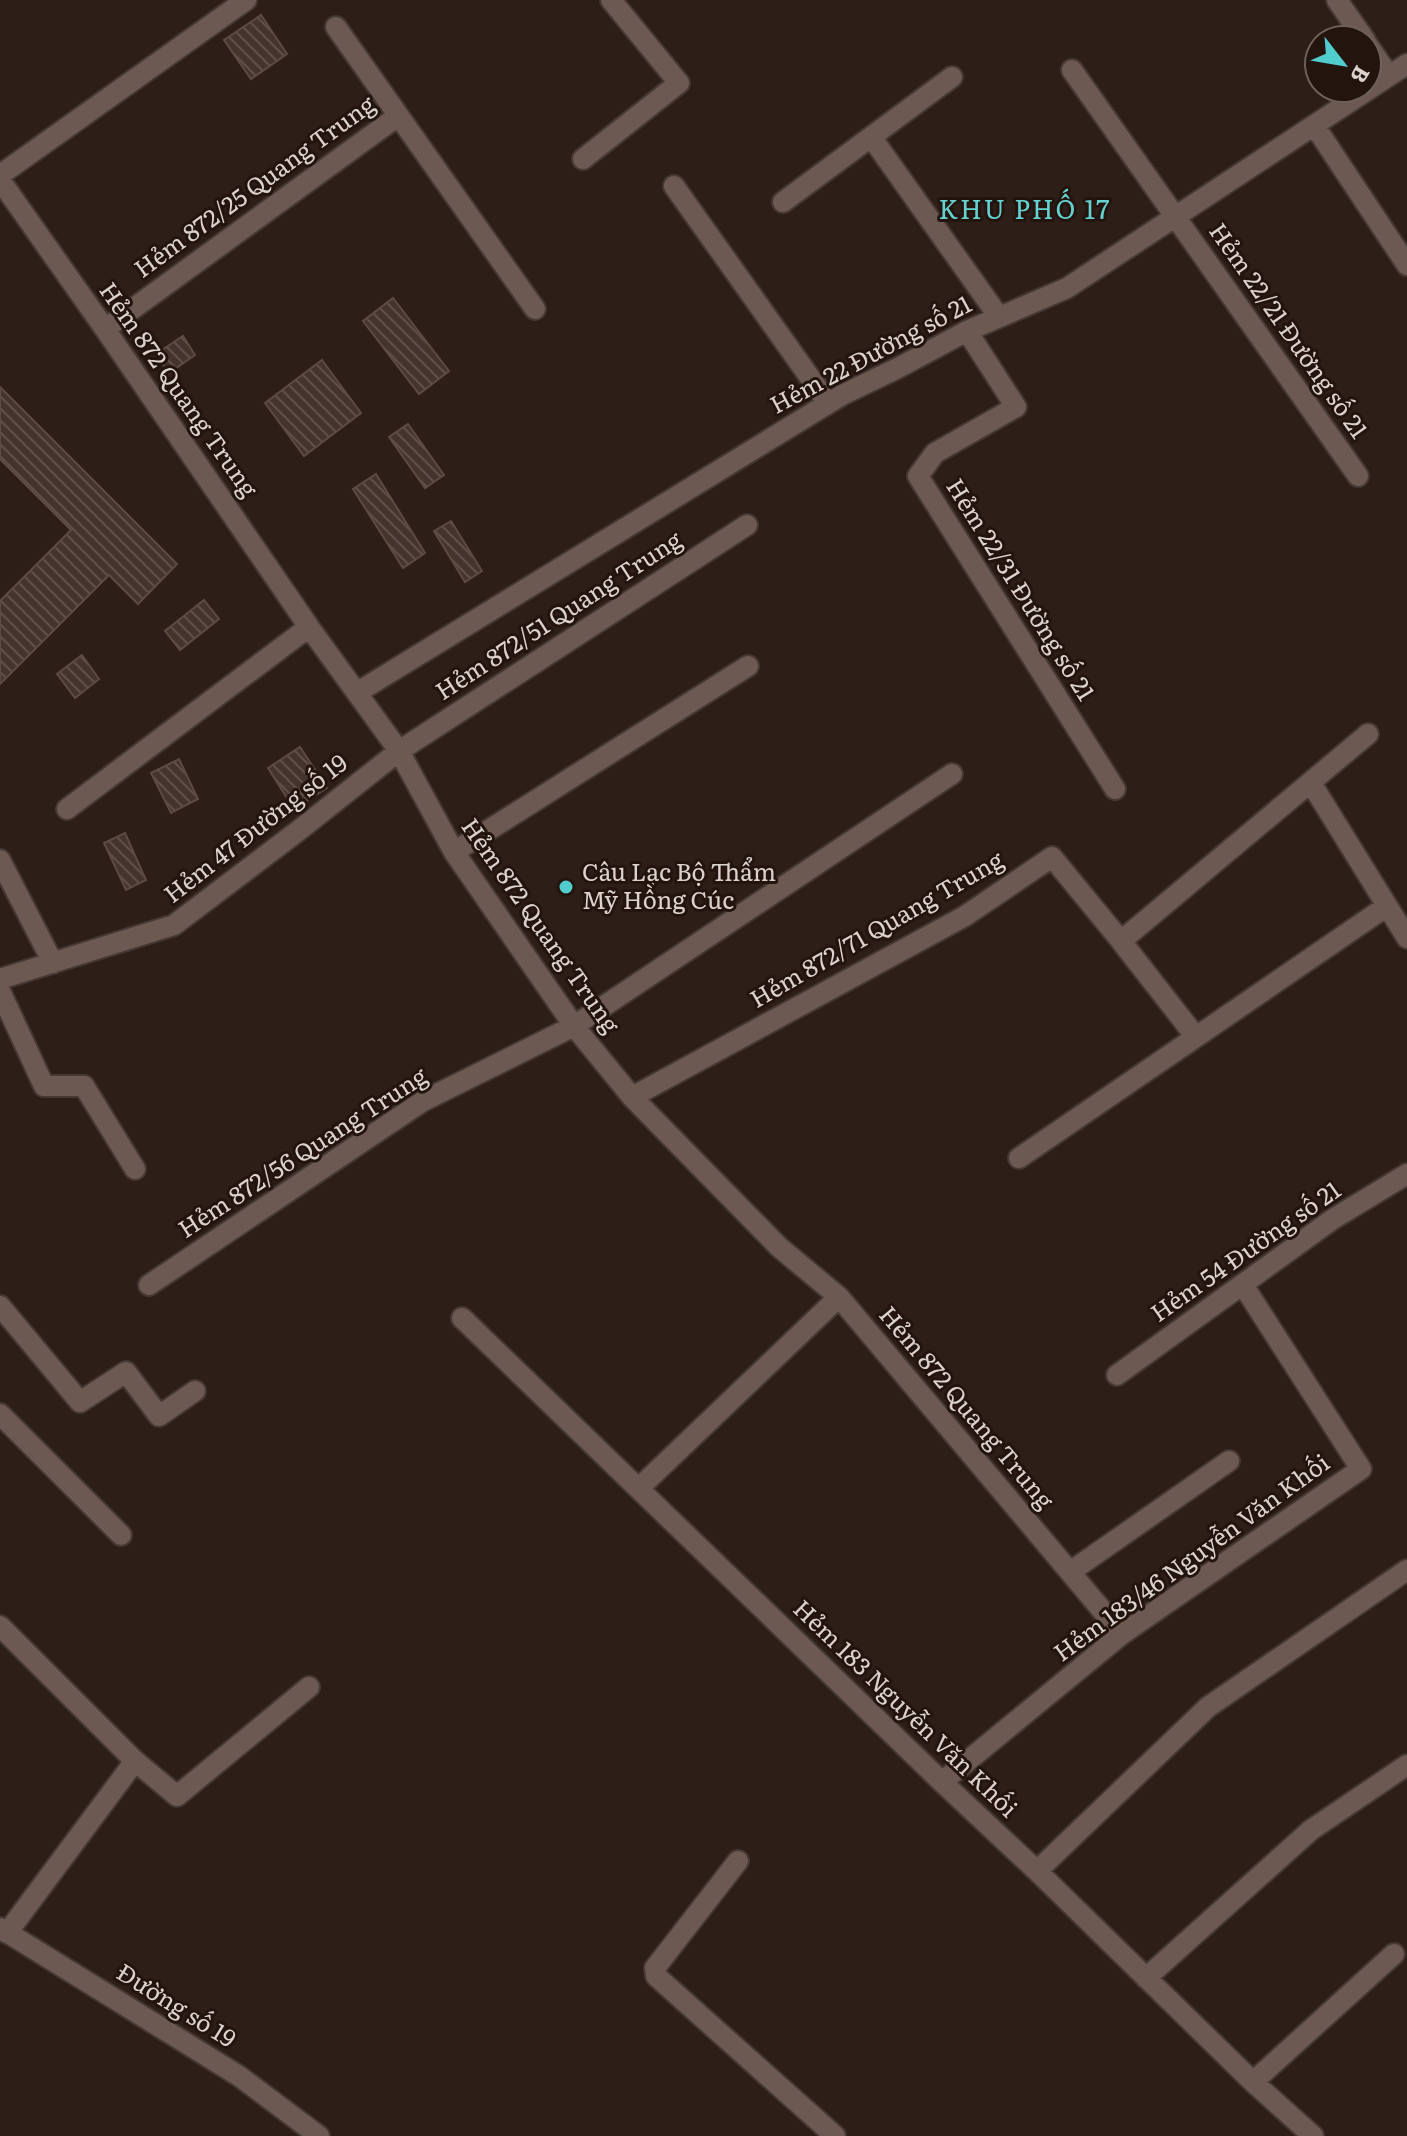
<svg xmlns="http://www.w3.org/2000/svg" width="1407" height="2136" viewBox="0 0 1407 2136" font-family="Literata,serif">
  <defs>
    <pattern id="building-back-hatch" width="6" height="6" patternUnits="userSpaceOnUse" patternTransform="scale(2)"><rect width="6" height="6" fill="#44342c"/><path d="M-1 5l2 2M0 0l6 6M5-1l2 2" fill="none" stroke="#5e5049"/></pattern>
  </defs>
  <rect width="100%" height="100%" fill="#2d1e17"/>
  <!-- building -->
  <path fill="url(#building-back-hatch)" stroke="#5c4b43" stroke-width="2" d="M261,15L287,54L251,79L224,40Z
    M393,298L449,371L419,394L363,321Z
    M183,336L195,355L169,373L156,354Z
    M322,360L361,413L304,456L265,403Z
    M0,387L177,564L138,604L109,575L0,684V601L71,530L0,459Z
    M408,424L444,475L425,488L389,437Z
    M376,474L425,553L403,568L353,489Z
    M451,521L482,571L465,582L434,531Z
    M204,600L219,619L180,650L165,631Z
    M82,655L99,679L75,698L57,674Z
    M300,747L327,788L294,809L268,768Z
    M179,759L198,799L171,813L151,773Z
    M125,833L146,880L126,890L104,843Z"/>
  <g fill="none" stroke-linecap="round" stroke-linejoin="round">
    <!-- minor casing -->
    <g stroke="#453833" stroke-width="24">
      <path id="minor" d="M1337,0L1365,40
        M336,27L535,309
        M1367,44L1389,76
        M1072,70L1358,476
        M1314,125L1407,265
        M872,138L999,317
        M583,159L679,83L611,0
        M0,175L246,0
        M0,180L105,329L309,627L399,751L454,852L574,1026L632,1097L779,1247L839,1297L1122,1634
        M674,186L828,403
        M783,202L952,77
        M105,329L398,116
        M967,331L1016,407L935,453L918,476L1115,789
        M358,692L842,395L898,368L967,331L1067,288L1407,64
        M1311,783L1407,938
        M67,809L309,627
        M454,852L748,666
        M0,860L53,963
        M1121,941L1368,734
        M0,979L174,925L298,831L399,751L747,525
        M0,991L44,1086H84L135,1169
        M1196,1037L1387,906
        M632,1097L965,916L1052,857L1121,941L1196,1037L1019,1158
        M149,1285L423,1101L574,1026L952,774
        M0,1306L80,1402L126,1372L159,1416L195,1391
        M462,1318L942,1782L1037,1871L1253,2082L1313,2136
        M1117,1375L1333,1219L1407,1174
        M0,1414L121,1535
        M639,1488L839,1297
        M1070,1572L1229,1461
        M0,1626L135,1761L177,1796L309,1687
        M942,1782L1122,1634L1361,1469L1243,1285
        M738,1861L655,1968L656,1976L835,2136
        M1037,1871L1208,1707L1407,1570
        M0,1928L239,2076L319,2136
        M7,1933L135,1761
        M1146,1978L1311,1830L1407,1765
        M1253,2082L1394,1954"/>
    </g>
    <!-- minor -->
    <use href="#minor" stroke="#6c5a52" stroke-width="20"/>
  </g>
  <!-- markers -->
  <circle fill="#52cdce" stroke="#23150e" stroke-width="3" cx="566" cy="887" r="8"/>
  <g text-anchor="middle" stroke-width="6" stroke-linejoin="round" paint-order="stroke">
    <!-- street labels -->
    <g font-size="24" fill="#dcd2cd" stroke="#23150e">
      <text transform="translate(255 187) rotate(-36)" y="8">Hẻm 872/25 Quang Trung</text>
      <text transform="translate(1288 331) rotate(55)" y="8">Hẻm 22/21 Đường số 21</text>
      <text transform="translate(871 355) rotate(-28)" y="8">Hẻm 22 Đường số 21</text>
      <text transform="translate(178 390) rotate(55)" y="8">Hẻm 872 Quang Trung</text>
      <text transform="translate(1020 590) rotate(58)" y="8">Hẻm 22/31 Đường số 21</text>
      <text transform="translate(559 616) rotate(-33)" y="8">Hẻm 872/51 Quang Trung</text>
      <text transform="translate(256 829) rotate(-38)" y="8">Hẻm 47 Đường số 19</text>
      <text transform="translate(540 926) rotate(55)" y="8">Hẻm 872 Quang Trung</text>
      <text transform="translate(877 930) rotate(-30)" y="8">Hẻm 872/71 Quang Trung</text>
      <text transform="translate(303 1153) rotate(-33)" y="8">Hẻm 872/56 Quang Trung</text>
      <text transform="translate(1246 1252) rotate(-35)" y="8">Hẻm 54 Đường số 21</text>
      <text transform="translate(966 1408) rotate(50)" y="8">Hẻm 872 Quang Trung</text>
      <text transform="translate(1192 1558) rotate(-36)" y="8">Hẻm 183/46 Nguyễn Văn Khối</text>
      <text transform="translate(905 1709) rotate(44)" y="8">Hẻm 183 Nguyễn Văn Khối</text>
      <text transform="translate(176 2006) rotate(32)" y="8">Đường số 19</text>
    </g>
    <!-- poi labels -->
    <g font-size="24" fill="#dcd2cd" stroke="#23150e" text-anchor="start">
      <text x="582" y="881">Câu Lạc Bộ Thẩm<tspan x="582" dy="28">Mỹ Hồng Cúc</tspan></text>
    </g>
    <!-- neighbourhood labels -->
    <g font-size="26" letter-spacing="2" fill="#65d2d2" stroke="#23150e">
      <text x="1025" y="219">KHU PHỐ 17</text>
    </g>
  </g>
  <!-- north arrow -->
  <g transform="translate(1343 64) rotate(121)"><circle r="38" fill="#23150e" stroke="#6d615a" stroke-width="2"/>
  <path d="M0-6L14 30L0 20L-14 30Z" fill="#52cdce"/>
  <text y="-12" font-size="22" font-weight="bold" text-anchor="middle" fill="#dcd2cd">B</text>
  </g>
</svg>
